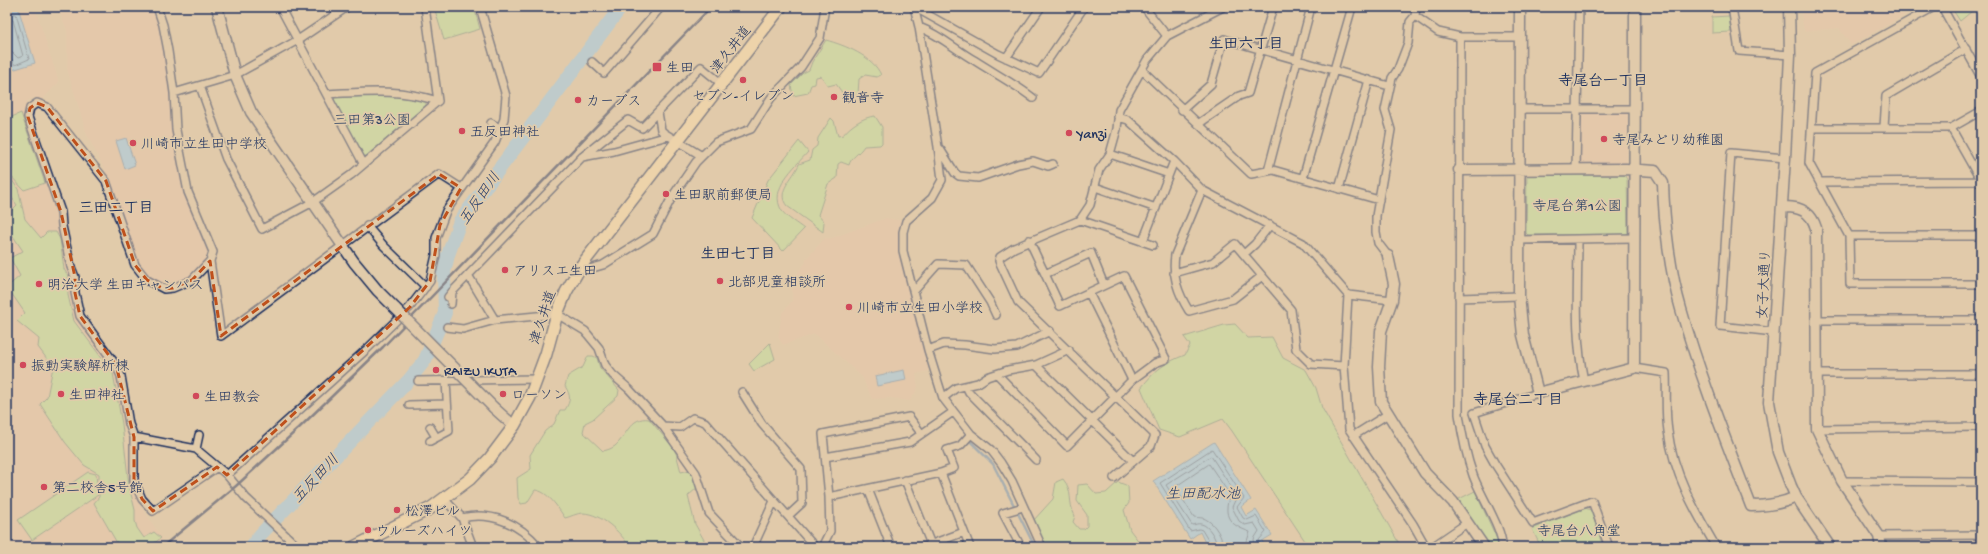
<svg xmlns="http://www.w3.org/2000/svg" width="1988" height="554" viewBox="0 0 1988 554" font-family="'Gochi Hand','Klee One',sans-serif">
  <rect width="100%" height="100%" fill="#e1cbaa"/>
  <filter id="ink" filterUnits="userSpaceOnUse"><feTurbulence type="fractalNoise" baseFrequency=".025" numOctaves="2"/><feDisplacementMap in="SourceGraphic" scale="8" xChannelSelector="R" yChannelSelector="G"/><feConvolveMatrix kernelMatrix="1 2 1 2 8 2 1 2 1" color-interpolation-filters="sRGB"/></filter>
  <g filter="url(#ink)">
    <!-- built -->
    <path fill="#e6c5ab" d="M7,7H35L59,82L43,99L33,98L27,101L24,114L58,215L67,270H69L72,276L70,292L76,319L115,372L133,495L163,539L152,547H7Z
      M57,7H153L165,50L170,77L172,135L184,192L208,251L202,266L192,276L183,281L164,286L144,272L136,257L110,180L87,135L67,69V30Z
      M1800,7H1919L1851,45L1839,28L1804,31Z
      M1583,112L1626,113L1628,116L1627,163L1625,165H1583L1580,162V115Z
      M886,218L904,221L900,233L901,251L898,252L929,371L916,374L918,388L910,401L891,398L872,399L862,377L815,334L783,345L778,337L782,313L792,301V280L806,262L805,260L825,238H832Z"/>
    <!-- green -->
    <path fill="#bce39e" stroke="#6c897e" d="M434,7H474L480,29L444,40Z
      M1951,7H1977L1960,21Z
      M1729,16L1731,32L1712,33V17Z
      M826,40C844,45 873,56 881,75L877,77L865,75L859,79L858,94L851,98H846L836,84L828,86L821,76L816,77L815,84L811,85L808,93L793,96L791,85L803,73L809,70L812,62Z
      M336,95H405L426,100V105L366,156H363L334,100Z
      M21,113L45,183L24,190L7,172V119Z
      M875,116L882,127V143L880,145L864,146C859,154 851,157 849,165L841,162L838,164L837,178L828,184L818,215L824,222L823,232L787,206C775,191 794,178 799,164L810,160L812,150L817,146L818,138L831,118L834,121L838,136L843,135C850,126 863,117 875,116Z
      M799,141L808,152C795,167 768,189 782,211C787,218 798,224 804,229L783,251L752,218L768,180Z
      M7,173L18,189L25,219L41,238L47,232H56L60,239L64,269L68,276V295L74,321L113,373L122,424L129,486L135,510V521L137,528L144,538L154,532L161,538L149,547H113L117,543L94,503L99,497V474L84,465L65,442L40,404L47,397L53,367L38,347L39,339L17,321L25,313L7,287L20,276L10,258L23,251L7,227V215L17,205L7,191Z
      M1527,175H1624L1627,179L1628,234L1626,235H1528L1526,233Z
      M1235,324L1248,338L1272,337L1283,358L1306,370L1316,388L1322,408L1401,547H1309L1232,431L1223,419L1180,437L1159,430L1141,388C1155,370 1164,363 1185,355L1190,345L1184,337L1224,325Z
      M770,343L775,359L754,371L749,364Z
      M588,356H593L597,358L600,368L619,390L618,396L593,419L585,423L583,432L603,451C607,450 611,449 615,446C626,437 630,416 649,419L671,445L676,453L681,472L690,470L698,487L688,496L695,524L708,547H630C620,532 602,514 583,513C577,513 570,517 565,518C558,508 548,491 535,490L527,503L521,504L518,498L517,478L531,469L530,455L545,431L554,424L560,410H565C571,400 571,396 565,386L568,376L583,367Z
      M88,472L96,474L98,495L32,540L18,520Z
      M1063,479C1074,492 1067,501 1075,516L1073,522L1079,529H1084L1087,526V515L1077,501L1078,485L1087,484L1096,494L1106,493L1118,482L1128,486L1129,503L1124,510L1130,530L1143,547H1046L1033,521L1053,499L1056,482Z
      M1475,491L1497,539L1498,547H1489L1457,500Z
      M1585,508L1591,510L1603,547H1541L1532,529Z"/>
    <!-- water -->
    <path fill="#94ccf3" stroke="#648db7" d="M18,7L35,63L12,70L7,55V11Z
      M126,138L135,165L125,169L116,141Z
      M904,370L906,380L877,386L875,376Z
      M1214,442L1251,500L1241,507L1246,516L1256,510L1272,535L1262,541L1266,547H1207L1200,532L1190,539L1153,481Z"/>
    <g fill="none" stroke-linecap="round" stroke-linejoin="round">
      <!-- shore -->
      <path stroke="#4b6e9a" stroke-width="1" d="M7,14H16L29,59L15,65L11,58L7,57
        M7,19L13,20L23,56L18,58L13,53L7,52
        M1212,547L1202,530L1199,529L1190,531L1160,483L1212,449L1244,498L1237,507L1243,518L1247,520L1256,516L1266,532L1259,540L1261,547
        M1217,547C1217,540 1209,525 1201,524C1197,523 1195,525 1192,525L1166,485L1211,456L1237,496L1232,507L1239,521L1245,525L1254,523L1259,531L1254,539L1255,547
        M1223,547C1223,538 1215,524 1207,520C1203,517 1198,518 1194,517L1175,487L1209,464L1230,495C1222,517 1230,525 1250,532L1247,541L1248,547"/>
      <!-- stream -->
      <path stroke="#648db7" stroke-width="2.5" d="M971,442L993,464L1035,547"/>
      <!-- river -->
      <path stroke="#94ccf3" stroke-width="14" d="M251,547L261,534L409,380L425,360L445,313L444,273L448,255L460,221L621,7"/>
      <!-- street casing -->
      <g stroke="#1b2f5e" stroke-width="10">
        <path id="street" d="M157,7L163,25L168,51L174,93L176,130L188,192L213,252L210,261L221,336L439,174L461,188
          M280,7L363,163
          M425,7L438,101
          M914,7L919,27L938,147L942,180L932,198L906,221L903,232V251L928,350L943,398L971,434L991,450L1001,463L1012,481L1042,547
          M914,7L998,54L1039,73L1084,7
          M1144,7L1167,36
          M1732,7L1739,51L1790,55
          M1934,7L1815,73L1809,163L1849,236L1850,284H1981
          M1942,7L1981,77
          M1415,16L1438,32L1460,37H1520
          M919,27C940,35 955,49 974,60C994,73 1015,84 1033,98
          M1460,37L1459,414C1462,435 1466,455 1473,475C1479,493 1504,531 1502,547
          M1006,58L1041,7
          M592,62L604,73L661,7
          M1142,70L1251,174L1273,170L1379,200
          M200,86L226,159L262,229L313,202L351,175L438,101
          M174,93L235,75L298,40L347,7
          M327,94C369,92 396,88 438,101
          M1520,109H1635
          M1182,110L1211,84L1224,39L1389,86
          M658,112L661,130L664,133L702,156
          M1118,117L1128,120L1174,161L1202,190L1303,243L1348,295L1392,300
          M491,123L501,129
          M1198,124L1239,96L1248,93L1273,7
          M1884,127L1886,96L1966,49
          M1812,128H1951L1981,111
          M1951,128L1981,181
          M940,149L955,173L959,176L978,178L1018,164L1033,161L1048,166L1053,164
          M1110,154L1169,174
          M582,157L614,151L668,136
          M1576,170L1579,7
          M1268,171L1311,7
          M1303,178L1352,7
          M1820,182L1981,181
          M1095,187L1156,208
          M1339,189L1369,80
          M1202,190L1175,255C1172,277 1178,293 1189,311L1233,299L1262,276
          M1080,220L1153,245
          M367,226L384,246L426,287
          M1849,236H1981
          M1578,239C1578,286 1574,335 1584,381
          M1029,240L1060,306L1124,276L1166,359L1155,363L1132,380
          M1519,240L1634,238
          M1143,241L1174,161
          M1244,254L1255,244L1270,225
          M1388,256L1378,243L1376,232V216L1391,130L1385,110L1392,78L1398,69L1408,43L1410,22L1415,16L1416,7
          M210,261L192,280L173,288L164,289L147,280L135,265L106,181L47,107L37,103L30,108L28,117L61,212L62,226L71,267L75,277V293L80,316L116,365L121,376L129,424L134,437V481L142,499L153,511L217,467
          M581,266L589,269L603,265L653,234L672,197L696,162L716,142L751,129L771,98L801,67L820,38L825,7
          M1174,273L1213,262L1235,244L1291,310L1296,349L1311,364L1344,366
          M1045,274L1091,253L1104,285
          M468,275L495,320L557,314L585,331L599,348L605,365L613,375L629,389L663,426L696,473L709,513L741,547
          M914,291L938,264L966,265L990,302L996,315
          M1348,295L1344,366L1349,429L1413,524L1426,547
          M448,297L452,292L582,157L628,120L642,128L701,67L722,84
          M1459,298L1519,296
          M451,304L452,292
          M1816,320H1981
          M447,327L463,329L495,320
          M1774,332L1720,326L1731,153L1785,158
          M928,350L944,344L965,345L995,349L1017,347L1050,331
          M1036,365L1133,461
          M1634,368L1666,373C1667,392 1665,412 1668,431C1673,473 1695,511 1716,547
          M1817,374H1981
          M998,375L1067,446L1132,380L1089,293
          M418,381L537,379
          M966,386L969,392L1036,460
          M742,392L762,424L801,469L802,503L788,516
          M1538,393L1474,413L1485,446L1495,464L1533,523L1592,501L1609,547
          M943,398L956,388L978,383L987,377L1008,370L1036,365L1069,350
          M409,405L447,404
          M663,426L680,427L693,418L705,422L815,547
          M430,427L436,437
          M1817,429L1981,427
          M1353,436L1388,414
          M134,437L196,449L227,475L246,498L298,547
          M430,441L449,431L446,381
          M196,449L199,435
          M825,457L910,442L953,412
          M941,473L970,547
          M227,475L367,349L410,307L430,281L436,255V238L446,211L495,142L504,119L506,96L480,7
          M1114,478L1151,446L1155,435L1018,302L999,261L1000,257L1014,248L1080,220L1090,205L1099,170L1110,154L1117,129L1119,110L1147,60L1167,36L1223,7
          M905,480L932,547
          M1842,481L1981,482
          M868,489L891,547
          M829,497L941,473L954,468L947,450L960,446L971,434
          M444,499L462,518L473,547
          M462,518C492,511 520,524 539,547
          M1879,536L1981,535
          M753,547L774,501
          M822,547L830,531L829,497L823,434L909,417L921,433
          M924,547L964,532
          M1021,547L1003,513L1023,507
          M1432,547L1467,523"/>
      </g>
      <!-- secondary casing -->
      <g stroke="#1b2f5e" stroke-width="13">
        <path id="secondary" d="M217,7L235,75L251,112L354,262L378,291L396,309
          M1520,7L1519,296L1523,335L1538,393L1634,368L1635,7
          M1789,7L1790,55L1785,158L1769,402L1778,452L1791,486L1796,497L1830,547
          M1459,170L1626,169L1655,171L1663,183C1664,222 1670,272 1681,309C1700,376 1726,441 1751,506C1767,506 1781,504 1796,497
          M1782,207C1799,206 1811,211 1816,228L1817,429L1842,481L1879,536L1881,547
          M1388,256L1394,284L1392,300L1381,331L1379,367L1381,402L1425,473L1453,502L1484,547
          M494,408L514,426"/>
      </g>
      <!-- primary casing -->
      <g stroke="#1b2f5e" stroke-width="14">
        <path id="primary" d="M354,547L431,508L470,479L490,458L514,426L530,397L546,354L557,314L566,292L581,266L781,7"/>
      </g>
      <!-- street -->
      <use href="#street" stroke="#e1cbaa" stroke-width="7"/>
      <!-- secondary -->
      <use href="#secondary" stroke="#e1cbaa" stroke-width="10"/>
      <!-- primary -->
      <use href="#primary" stroke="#faddab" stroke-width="11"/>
      <!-- rail -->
      <path stroke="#1b2f5e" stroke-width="2.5" d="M162,547L236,486L299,428L383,347L711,7"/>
      <!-- secondary-bridge casing -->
      <g stroke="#1b2f5e" stroke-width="13" stroke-linecap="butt">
        <path id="secondary-bridge" d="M396,309L494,408"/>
      </g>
      <!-- secondary-bridge -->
      <use href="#secondary-bridge" stroke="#e1cbaa" stroke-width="10"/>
    </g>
  </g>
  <!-- marked area -->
  <path d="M0 0H1988V554H0ZM37,103L47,107L106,181L135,265L147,280L164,289L173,288L192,280L210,261L221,336L439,174L461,188L440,225L430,281L410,307L227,475L217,467L153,511L142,499L134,481V437L116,365L80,316L75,293V277L61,212L28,117L30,108Z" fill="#e1cbaa" fill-opacity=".55" fill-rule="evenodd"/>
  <path fill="none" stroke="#bf511c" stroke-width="3" stroke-dasharray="8 5" stroke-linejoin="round" d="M37,103L47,107L106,181L135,265L147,280L164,289L173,288L192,280L210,261L221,336L439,174L461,188L440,225L430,281L410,307L227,475L217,467L153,511L142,499L134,481V437L116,365L80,316L75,293V277L61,212L28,117L30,108Z"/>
  <!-- markers -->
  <g fill="#d1495b" stroke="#e1cbaa" stroke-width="1.5">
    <rect x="652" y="62" width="10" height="10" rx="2"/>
    <circle cx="743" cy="80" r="4"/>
    <circle cx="834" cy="97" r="4"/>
    <circle cx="578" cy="100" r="4"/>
    <circle cx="462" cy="131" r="4"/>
    <circle cx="1069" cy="133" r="4"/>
    <circle cx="1604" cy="139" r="4"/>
    <circle cx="133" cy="143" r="4"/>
    <circle cx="666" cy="194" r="4"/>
    <circle cx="505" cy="270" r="4"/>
    <circle cx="720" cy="281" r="4"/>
    <circle cx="39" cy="284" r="4"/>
    <circle cx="849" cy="307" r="4"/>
    <circle cx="23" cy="365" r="4"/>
    <circle cx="436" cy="370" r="4"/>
    <circle cx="61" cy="394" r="4"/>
    <circle cx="503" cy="394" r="4"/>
    <circle cx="196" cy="396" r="4"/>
    <circle cx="44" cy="487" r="4"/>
    <circle cx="397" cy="510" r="4"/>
    <circle cx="368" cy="530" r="4"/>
  </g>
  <g text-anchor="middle" stroke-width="3.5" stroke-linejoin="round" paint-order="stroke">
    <!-- street labels -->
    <g font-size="14" fill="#1b2f5e" stroke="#e1cbaa">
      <text transform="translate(730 49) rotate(-52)" y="5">津久井道</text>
      <text transform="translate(1763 284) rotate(-87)" y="5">女子大通り</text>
      <text transform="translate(542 317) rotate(-72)" y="5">津久井道</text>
    </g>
    <!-- poi labels -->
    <g font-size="14" fill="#1b2f5e" stroke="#e1cbaa" text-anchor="start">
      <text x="666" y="72">生田</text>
      <text x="743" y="100" text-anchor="middle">セブン-イレブン</text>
      <text x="842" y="102">観音寺</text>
      <text x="586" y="105">カーブス</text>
      <text x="470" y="136">五反田神社</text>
      <text x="1077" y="138">Yanzi</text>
      <text x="1612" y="144">寺尾みどり幼稚園</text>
      <text x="141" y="148">川崎市立生田中学校</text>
      <text x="674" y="199">生田駅前郵便局</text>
      <text x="513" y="275">アリスエ生田</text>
      <text x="728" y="286">北部児童相談所</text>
      <text x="47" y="289">明治大学 生田キャンパス</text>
      <text x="857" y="312">川崎市立生田小学校</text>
      <text x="31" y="370">振動実験解析棟</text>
      <text x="444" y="375">RAIZU IKUTA</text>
      <text x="69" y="399">生田神社</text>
      <text x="511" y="399">ローソン</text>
      <text x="204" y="401">生田教会</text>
      <text x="52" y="492">第二校舎5号館</text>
      <text x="405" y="515">松澤ビル</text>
      <text x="376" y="535">ウルーズハイツ</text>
    </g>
    <!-- park labels -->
    <g font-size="14" fill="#2b4164" stroke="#e1cbaa">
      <text x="372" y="124">三田第3公園</text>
      <text x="1577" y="210">寺尾台第1公園</text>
      <text x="1579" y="535">寺尾台八角堂</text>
    </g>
    <!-- neighbourhood labels -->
    <g font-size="15" font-weight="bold" fill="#1b2f5e" stroke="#e1cbaa">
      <text x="1246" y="48">生田六丁目</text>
      <text x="1603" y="85">寺尾台一丁目</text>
      <text x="116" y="212">三田二丁目</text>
      <text x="738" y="258">生田七丁目</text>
      <text x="1518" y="404">寺尾台二丁目</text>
    </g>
    <!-- water labels -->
    <g font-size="15" font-style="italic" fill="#273f6d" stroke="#e1cbaa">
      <text transform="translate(479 198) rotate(-55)" y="5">五反田川</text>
      <text transform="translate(315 478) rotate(-47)" y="5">五反田川</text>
      <text x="1203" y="498">生田配水池</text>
    </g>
  </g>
  <!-- margin -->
  <rect width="1988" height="554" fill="none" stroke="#e1cbaa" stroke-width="24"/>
  <rect x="12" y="12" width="1964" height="530" fill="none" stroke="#1b2f5e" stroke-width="1.5" filter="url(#ink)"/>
</svg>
